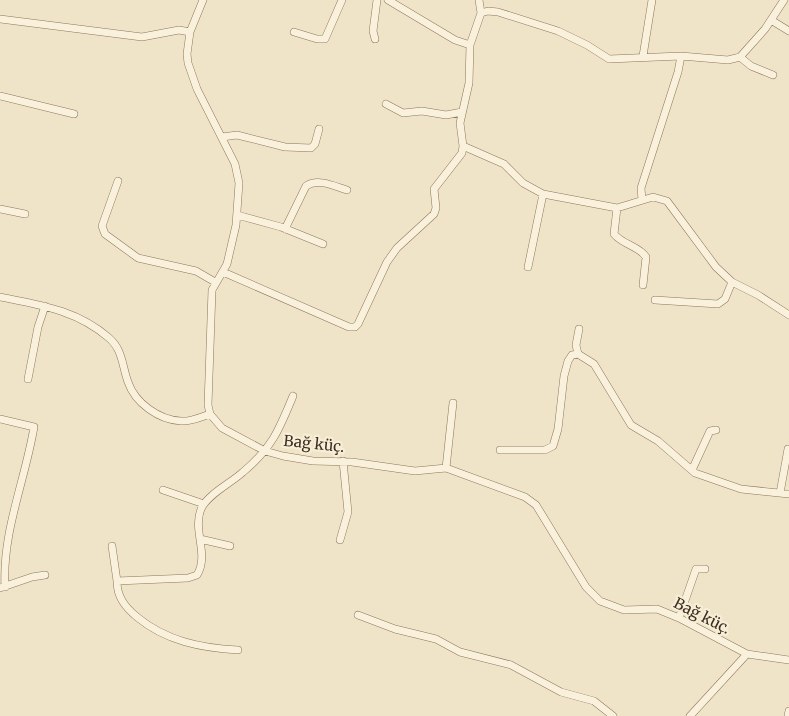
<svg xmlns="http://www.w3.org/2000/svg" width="789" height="716" viewBox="0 0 789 716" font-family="Merriweather,serif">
  <rect width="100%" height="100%" fill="#f0e4c8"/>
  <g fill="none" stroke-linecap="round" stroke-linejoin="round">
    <!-- minor casing -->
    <g stroke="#8d765c" stroke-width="8">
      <path id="minor" d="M203,0L190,32L187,54L188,63L197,89L235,164L239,183L236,225L227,264L212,290L208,405L210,414L222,428L265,451L283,456L313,461L352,462L415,471L446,468L525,497L536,505L586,587L600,601L624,610L657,609L679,618L747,654L789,660
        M388,0L455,40L470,45
        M479,0L481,13
        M0,19L142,37L179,30L190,32
        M771,20L789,31
        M294,32L317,39H325L342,0
        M375,39L373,31L377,0
        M643,56L652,0
        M740,57L751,66L773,75
        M0,96L74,114
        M386,104L403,113L422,111L446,115L462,112
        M222,137L237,135L285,147L311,148L315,144L319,129
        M463,146L504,164L523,183L543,194L617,208L653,197L667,201L716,267L732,282L758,295L789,315
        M118,181L102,226L105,234L138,258L196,271L215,282
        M642,200L641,188L678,72L681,56
        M617,208L614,234C623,245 639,246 646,257L643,285
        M0,209L25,214
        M237,215L281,227L323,244
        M285,229L306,186C318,178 334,186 347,190
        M528,267L543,194
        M223,272L349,327H355L358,324L387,262L397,248L434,214L436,208L434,189L462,153L463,146L460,123L469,83L470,45L481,13L488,11L498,12L558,31L587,45L609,59L681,56L728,60L740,57L765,29L784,0
        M0,297C40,305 77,310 109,338C123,350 122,366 128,382C135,403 159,420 181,421C190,422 201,417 210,414
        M655,300L718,304L725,299L732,282
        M578,354L576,345L579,329
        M28,379L38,327L45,306
        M0,419L34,427C25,481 2,532 5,587
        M500,450H545L553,446L558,429L564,376L568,361L572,355L578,354L594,364L631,425L658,441L695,473L741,489L789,494
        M446,468L453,403
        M692,470L710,431L716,430
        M163,490L204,504
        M780,493L788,449
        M200,539L230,546
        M340,540L348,512L343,461
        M112,546L117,581
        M0,588L32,577L45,575
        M358,615L395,629L436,639L460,652L511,665L561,692L594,701L613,716
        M679,618L696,569H705
        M238,650C201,648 166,641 137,617C125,607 117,597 117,581L188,578L197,575C210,554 191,529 202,507C210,493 231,483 243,472C272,448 279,430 293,396
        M690,716L747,654
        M788,716L789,711"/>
    </g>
    <!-- minor -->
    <use href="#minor" stroke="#faf1dc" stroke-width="7"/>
  </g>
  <g text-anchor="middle" stroke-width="4.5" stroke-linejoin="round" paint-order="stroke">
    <!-- street labels -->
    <g font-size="15" fill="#3d2e20" stroke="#f7eed8">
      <text transform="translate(314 444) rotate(6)" y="5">Bağ küç.</text>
      <text transform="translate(702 616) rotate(27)" y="5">Bağ küç.</text>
    </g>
  </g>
</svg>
